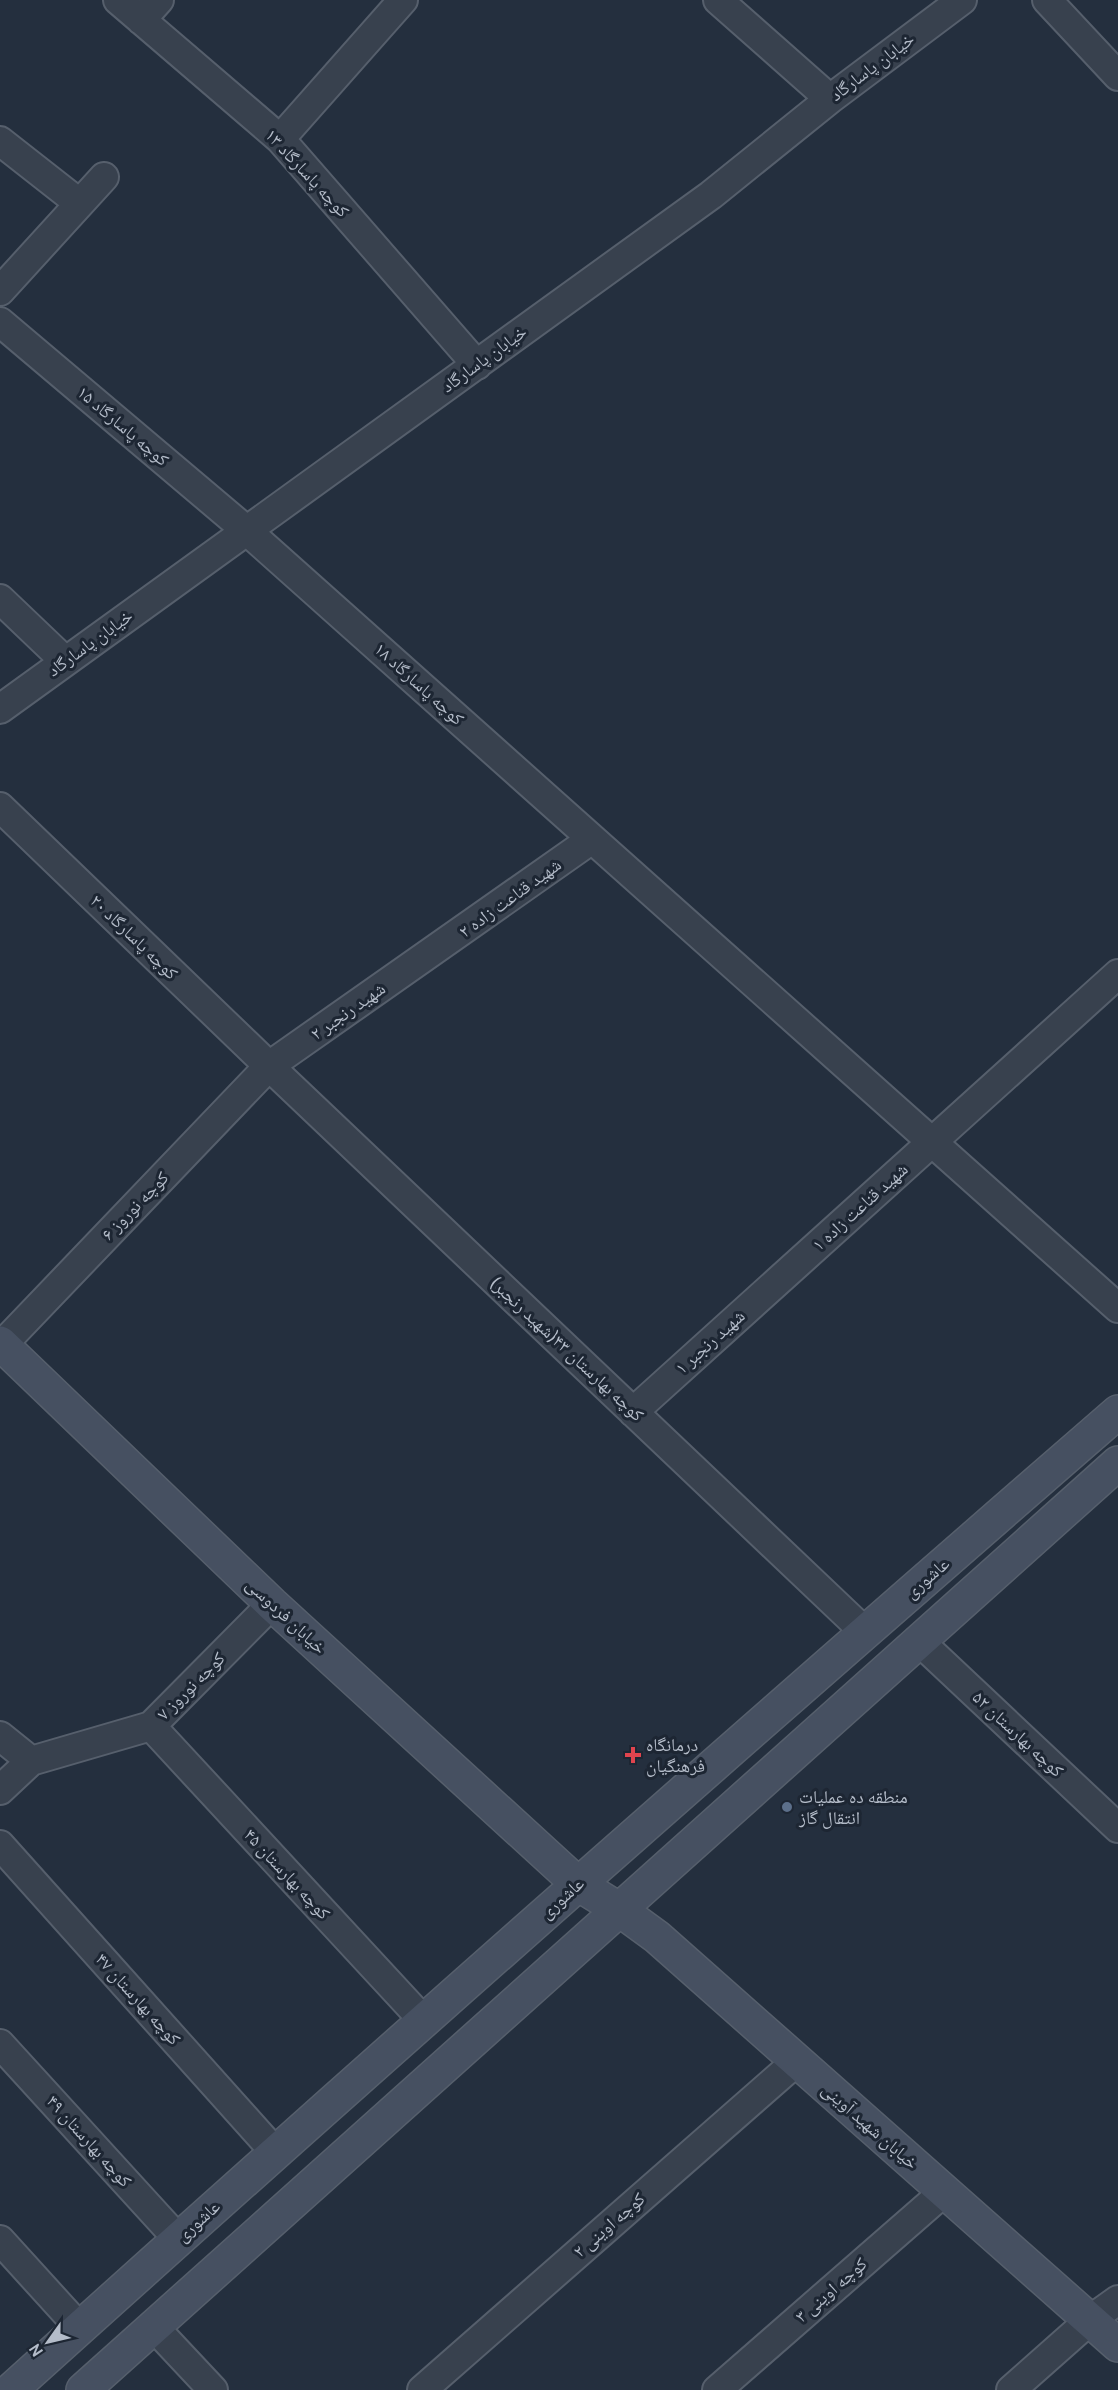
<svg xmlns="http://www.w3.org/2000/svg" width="1118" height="2390" viewBox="0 0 1118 2390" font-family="Cabin,'Noto Naskh Arabic',sans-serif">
  <rect width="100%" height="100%" fill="#242f3e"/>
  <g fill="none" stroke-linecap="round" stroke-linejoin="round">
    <!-- street casing -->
    <g stroke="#565f6c" stroke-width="32">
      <path id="street" d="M118,0L280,139L477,365
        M718,0L830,99
        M1047,0L1118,76
        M141,20L159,0
        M280,139L403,0
        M0,141L79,203
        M0,291L104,177
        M0,322L246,530L1118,1308
        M0,599L65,661
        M0,709L711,195L830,99L962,0
        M0,807L269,1066L865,1632
        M2,1345L269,1066L592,839
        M633,1412L1118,974
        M918,1640L1118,1828
        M151,1726L424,2021
        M0,1736L31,1761
        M0,1790L31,1761L151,1726L272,1604
        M0,1845L275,2152
        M0,2044L178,2239
        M0,2240L80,2328
        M153,2326L213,2390
        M422,2390L797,2061
        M717,2390L945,2191
        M1011,2390L1090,2320L1118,2300"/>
    </g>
    <!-- secondary casing -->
    <g stroke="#565f6c" stroke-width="36">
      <path id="secondary" d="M0,1343L272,1604L578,1884L620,1910L657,1937L1118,2345
        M11,2390C377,2060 746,1735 1118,1412
        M83,2390L1118,1463"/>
    </g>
    <!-- street -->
    <use href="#street" stroke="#38414e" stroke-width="28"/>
    <!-- secondary -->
    <use href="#secondary" stroke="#465061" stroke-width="33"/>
  </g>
  <!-- markers -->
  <path fill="#e0444e" stroke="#1d2633" stroke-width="2" d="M630 1746h6v6h6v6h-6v6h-6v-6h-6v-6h6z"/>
  <circle fill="#5c6f8a" stroke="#1d2633" stroke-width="2" cx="787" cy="1807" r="6"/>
  <g text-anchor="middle" stroke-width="6" stroke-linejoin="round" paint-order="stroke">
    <!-- street labels -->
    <g font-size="18" fill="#b4bcc9" stroke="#1d2633">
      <text transform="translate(872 67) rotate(-37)" y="6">خیابان پاسارگاد</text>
      <text transform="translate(307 173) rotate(47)" y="6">کوچه پاسارگاد ۱۳</text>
      <text transform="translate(484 359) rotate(-36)" y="6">خیابان پاسارگاد</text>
      <text transform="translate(123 426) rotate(40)" y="6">کوچه پاسارگاد ۱۵</text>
      <text transform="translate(90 643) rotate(-36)" y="6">خیابان پاسارگاد</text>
      <text transform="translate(419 684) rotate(42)" y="6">کوچه پاسارگاد ۱۸</text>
      <text transform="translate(510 898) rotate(-36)" y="6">شهید قناعت زاده ۲</text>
      <text transform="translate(134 937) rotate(44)" y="6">کوچه پاسارگاد ۲۰</text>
      <text transform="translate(348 1011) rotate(-35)" y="6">شهید رنجبر ۲</text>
      <text transform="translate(135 1206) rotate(-46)" y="6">کوچه نوروز ۶</text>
      <text transform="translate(860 1207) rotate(-42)" y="6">شهید قناعت زاده ۱</text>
      <text transform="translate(710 1342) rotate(-42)" y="6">شهید رنجبر ۱</text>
      <text transform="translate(567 1349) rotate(43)" y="6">کوچه بهارستان ۴۳(شهید رنجبر)</text>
      <text transform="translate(927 1578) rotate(-41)" y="6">عاشوری</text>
      <text transform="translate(286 1616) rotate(43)" y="6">خیابان فردوسی</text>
      <text transform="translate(191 1686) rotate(-45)" y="6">کوچه نوروز ۷</text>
      <text transform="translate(1018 1734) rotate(43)" y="6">کوچه بهارستان ۵۲</text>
      <text transform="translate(287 1874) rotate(47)" y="6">کوچه بهارستان ۴۵</text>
      <text transform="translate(562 1898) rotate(-42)" y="6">عاشوری</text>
      <text transform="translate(138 1999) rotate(48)" y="6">کوچه بهارستان ۴۷</text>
      <text transform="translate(870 2126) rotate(41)" y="6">خیابان شهید آوینی</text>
      <text transform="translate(89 2141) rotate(48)" y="6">کوچه بهارستان ۴۹</text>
      <text transform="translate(198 2221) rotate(-42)" y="6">عاشوری</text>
      <text transform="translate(609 2225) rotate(-41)" y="6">کوچه اوینی ۲</text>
      <text transform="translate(831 2290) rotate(-41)" y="6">کوچه اوینی ۳</text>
    </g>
    <!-- poi labels -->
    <g font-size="18" fill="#b4bcc9" stroke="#1d2633" text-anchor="start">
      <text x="646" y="1751">درمانگاه<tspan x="646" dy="21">فرهنگیان</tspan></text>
      <text x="799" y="1803">منطقه ده عملیات<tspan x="799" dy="21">انتقال گاز</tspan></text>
    </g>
  </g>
  <!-- north arrow -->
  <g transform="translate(48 2342) rotate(236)" stroke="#1d2633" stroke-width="4.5" paint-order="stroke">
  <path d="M0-4.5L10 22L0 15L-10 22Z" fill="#b4bcc9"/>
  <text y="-9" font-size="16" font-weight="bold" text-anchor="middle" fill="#b4bcc9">N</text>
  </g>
</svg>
